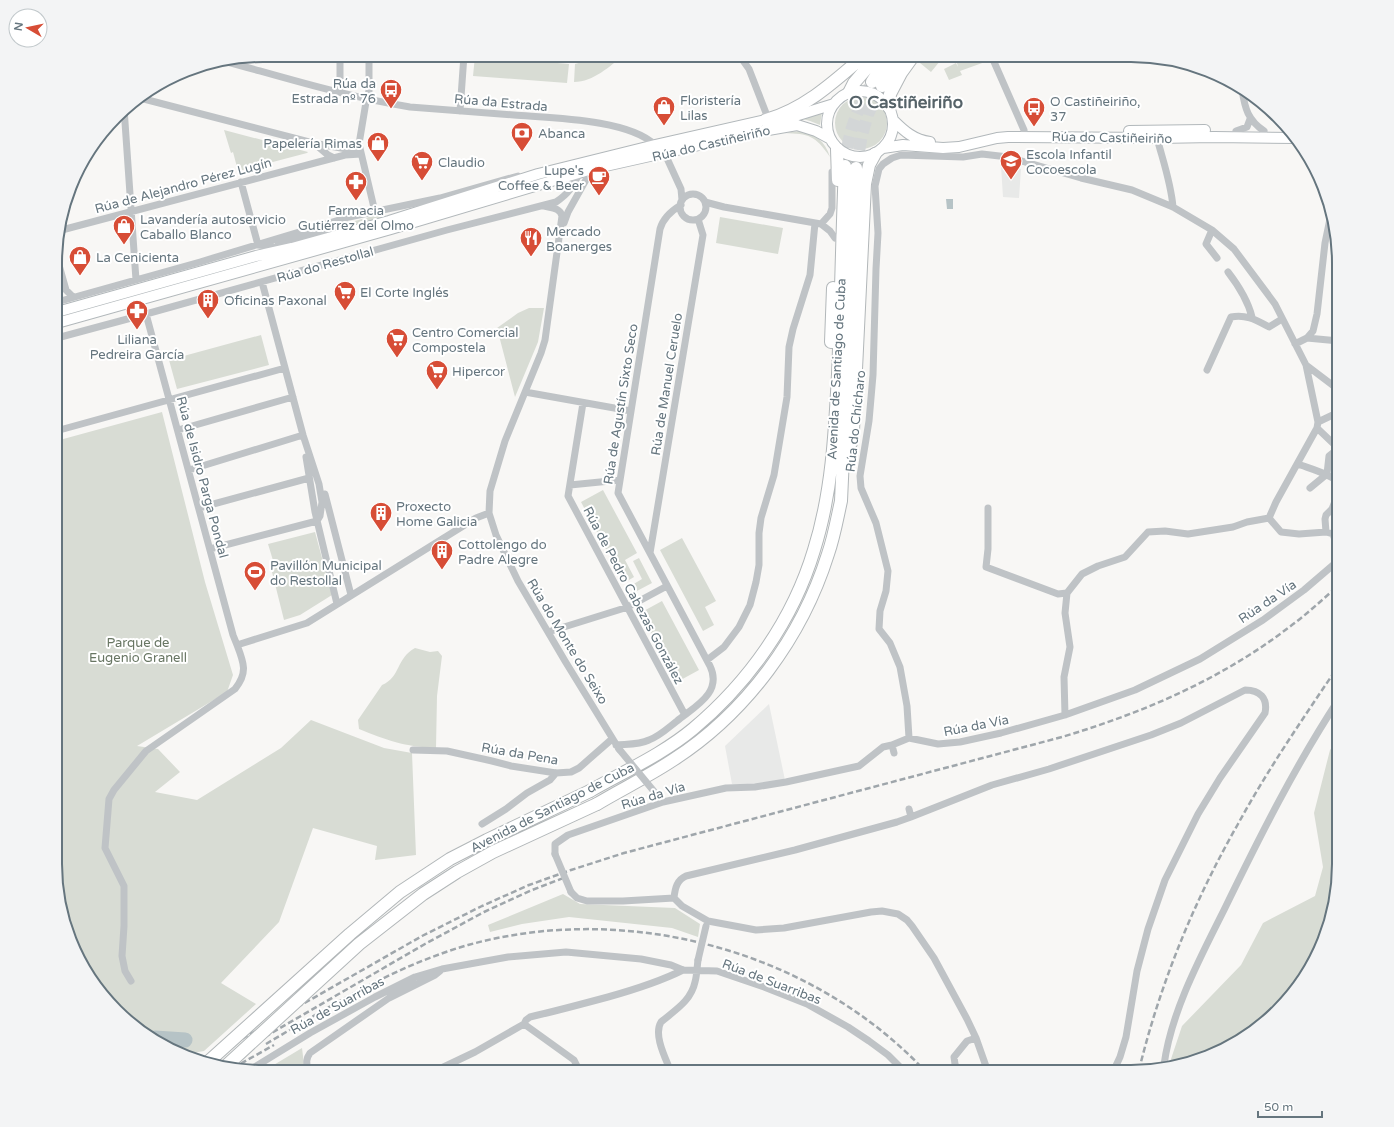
<svg xmlns="http://www.w3.org/2000/svg" width="1394" height="1127" viewBox="0 0 1394 1127" font-family="'Varela Round',sans-serif">
  <rect width="100%" height="100%" fill="#f8f7f5"/>
  <!-- built -->
  <path fill="#e8e9e8" d="M1001,166L1021,169L1019,198L1003,197Z
    M769,704L785,780L754,786L732,784L725,746Z"/>
  <!-- green -->
  <path fill="#d8dcd4" d="M593,55H625C609,66 594,82 574,82L575,64L586,61Z
    M926,55H945L931,72L920,63Z
    M955,55H983L985,62L960,71L962,75L949,80L944,69L956,63L958,67Z
    M475,56L569,64L567,83L473,76Z
    M835 123a26 26 0 1 1 52 0a26 26 0 1 1-52 0Z
    M822,112L820,125L810,121L799,118Z
    M224,130L308,152L307,153L269,163H255V167L238,171L233,152L231,153Z
    M799,131C815,133 825,141 830,157C815,135 809,134 784,133Z
    M383,213L385,217L346,228L344,222L355,221Z
    M720,217L783,228L778,254L716,243Z
    M529,308H544L538,342L515,397L497,328L518,313Z
    M261,335L269,365L177,389L169,360Z
    M162,412L205,582L233,675L227,692L137,746L158,749L180,772L155,792L197,800L281,748L311,720L384,748L412,753L416,855L375,860L377,846L313,828L279,922L221,983L256,1004L204,1051L181,1055L126,1020L77,956L55,878L56,441Z
    M603,490L637,553L625,560L634,577L624,583L581,502Z
    M315,532L332,595L300,615L284,620L271,568L275,567L268,544Z
    M682,538L716,601L705,607L714,625L703,631L660,550Z
    M639,558L652,583L635,592L632,585L642,579L633,561Z
    M662,601L699,670L677,682L640,613Z
    M415,648L430,652L438,651L442,656L437,696L436,748C405,747 386,740 359,729L358,720L382,685C401,677 396,658 415,648Z
    M1339,737V878L1323,944L1287,1001L1247,1037L1211,1056L1169,1065L1182,1026L1241,965L1263,923L1315,896L1323,867L1314,813L1330,750Z
    M563,894L580,904L675,908L700,924L698,937L672,928L569,917L522,924L490,932L488,925Z
    M302,1048L305,1072H262Z"/>
  <!-- water -->
  <path fill="#b6c3c6" d="M946,199H953V209H947Z"/>
  <g fill="none" stroke-linecap="round" stroke-linejoin="round">
    <!-- river -->
    <path stroke="#b6c3c6" stroke-width="15" d="M155,1038L185,1040"/>
    <!-- highway-tunnel -->
    <path stroke="#d3d6d7" stroke-width="12" stroke-dasharray="12 6" stroke-linecap="butt" d="M845,166C848,132 856,112 872,82
      M856,168L862,135L868,114L882,86"/>
    <!-- primary casing -->
    <g stroke="#b2b8bb" stroke-width="12">
      <path id="primary" d="M827 124a33 33 0 1 1 66 0a33 33 0 1 1-66 0Z
        M893,120C904,131 914,140 930,142
        M1129,131L1205,130
        M883,148L903,145L943,148L959,147L997,138L1008,137L1157,138L1214,137L1296,138
        M57,312L256,256L292,248L389,221L538,174L655,145L766,120L792,117L834,104
        M57,323L391,229L592,169L757,132L797,125L816,131L829,138"/>
    </g>
    <!-- highway casing -->
    <g stroke="#b2b7b9" stroke-width="14">
      <path id="highway" d="M872,82L889,55
        M882,86L892,68L902,55
        M849,93L854,83L878,55
        M889,107L890,94L901,73L914,55
        M766,120C805,109 835,81 865,55
        M837,149L838,180
        M831,342L833,288
        M851,443L853,431L865,184L869,165L875,154
        M590,791C625,771 663,754 693,729C749,682 793,620 814,550C832,493 835,433 838,374C841,305 842,236 845,166
        M597,804C622,789 649,776 673,760C746,713 802,637 828,554C834,537 837,519 841,501L856,168"/>
    </g>
    <!-- street -->
    <path stroke="#bfc3c6" stroke-width="7" d="M369,55V91L366,102L359,144L375,212
      M739,55L749,69L766,113V120
      M991,55L1024,130
      M224,61C286,78 347,97 410,107C445,110 479,112 514,115C551,118 629,119 655,145
      M1242,90C1245,109 1248,120 1264,131
      M340,92V55
      M140,98L313,143L352,150L360,149
      M124,108L136,280
      M460,111L464,55
      M1236,131L1247,127L1250,119
      M1157,138C1163,161 1171,183 1173,207
      M315,144L328,155L334,158
      M665,154L681,189L682,200
      M241,182L258,245L287,248
      M680 207a13 13 0 1 1 26 0a13 13 0 1 1-26 0Z
      M705,202L724,207L821,224L830,231L835,238
      M543,206C550,208 560,207 562,216L545,340L541,353L505,441L490,491L489,513L496,535L518,581L565,661L619,749
      M564,223L568,212L592,169
      M821,224L830,214L832,208V172
      M1212,230L1206,244L1217,258
      M58,231L345,155L361,154
      M278,245L343,225
      M57,258L66,290L73,297
      M1228,272C1238,285 1248,301 1252,317
      M262,282L303,435L319,484L322,502L320,516L317,521
      M57,302L200,262L349,217L440,198L518,176
      M146,314L233,635L237,645
      M57,338L146,314L447,230L556,202C568,194 574,186 579,173
      M1307,338L1339,341
      M1295,344L1307,338L1313,331L1317,314L1325,243L1330,219
      M1207,370L1231,317C1246,314 1256,320 1269,327L1282,319
      M525,392L631,411
      M583,403L568,496L685,715
      M1318,422L1339,412
      M1317,428L1339,449
      M178,430L293,397
      M56,431L285,368
      M306,457L315,512L337,604
      M1298,464C1308,468 1335,475 1339,484
      M189,470L303,435
      M570,485L620,480
      M1310,488L1327,474L1329,456L1339,448
      M325,494L351,595
      M199,508L309,478
      M988,508V549L986,567L1058,594L1067,593
      M1269,518L1281,532L1299,534L1326,532L1325,519L1326,515L1332,509L1339,491
      M1326,532L1333,534L1336,543
      M210,549L317,521
      M650,553L703,235L698,219
      M548,632L628,607L667,586
      M707,660L724,647L739,627L750,605L756,582L759,565V533L761,518L774,475L787,397L789,347L793,329L810,275L815,223
      M1065,715L1064,677L1070,647L1065,613L1067,593L1082,574L1098,566L1125,557L1148,532L1165,531L1188,534L1233,527L1247,522L1269,518L1276,502L1317,428L1318,422L1306,365
      M909,738L907,706L900,667L890,643L879,629L880,611L886,591L888,571L876,523L861,488L860,476L869,421L873,375L876,269L878,233L875,186L879,169L883,164L892,158L901,155L963,157L982,154L1008,157L1081,178L1132,190L1173,207L1212,230L1234,249L1275,304L1306,365L1339,390
      M616,745C627,744 639,745 649,740C660,736 669,727 677,721C694,707 723,693 710,666L618,493L660,229C663,218 671,211 681,205
      M892,745L894,753
      M413,750L447,751L492,761L511,766L556,773L571,772L579,768L612,739
      M911,817L992,785L1049,769L1151,735L1181,723L1245,690C1260,690 1268,698 1265,713L1220,778L1198,814L1165,880L1148,929L1137,971L1126,1037L1120,1057L1113,1072
      M482,824L506,809L527,793L550,780L556,773
      M555,854V844L568,835L663,802L726,788L755,787L786,782L859,766L883,747L892,745L909,738L938,744L960,742L1001,733L1065,715L1135,690L1200,659L1263,620L1304,590L1339,560
      M571,892L577,898L587,901H623L674,898
      M674,898L682,906L708,921L756,930L784,928L871,912L882,911L898,914L907,920L912,926L934,958L967,1019L976,1038L988,1072
      M674,898C675,888 677,880 686,876L795,850L897,822L911,817L909,809
      M131,981L125,971L122,956L124,926V886L105,848L109,799L114,790L146,751L235,689C248,673 244,663 237,645L307,623L476,518L489,513
      M524,1024L574,1060L580,1072
      M1164,1065C1171,1012 1200,958 1224,910C1259,838 1295,766 1339,699
      M248,1071L310,1033L375,997L415,977L442,969L508,957L566,952L641,959L671,965L683,970L717,971L764,987L807,1004L848,1027L869,1041L888,1055L905,1072
      M308,1072C307,1064 305,1060 310,1053L389,998L435,975L440,971
      M433,1072L475,1052L524,1024L526,1020L530,1017C556,1011 582,1004 608,997C633,990 659,982 683,970
      M671,1072C666,1059 653,1035 661,1022C675,1010 691,1001 695,982C697,975 697,967 698,960
      M958,1072L955,1064L954,1057L967,1041L976,1038"/>
    <!-- primary -->
    <use href="#primary" stroke="#fff" stroke-width="10"/>
    <!-- highway -->
    <use href="#highway" stroke="#fff" stroke-width="12"/>
    <!-- rail -->
    <path stroke="#9fa6ab" stroke-width="2.5" stroke-dasharray="6 3" stroke-linecap="butt" d="M266,1044C330,1006 395,966 468,945C627,901 812,950 926,1072
      M203,1061L422,936L482,906L529,885L571,870L624,853L1062,737C1142,713 1220,680 1288,628C1306,615 1322,600 1339,585
      M218,1064L425,944L484,912L532,890L566,877
      M233,1068L274,1045
      M1139,1070C1160,984 1194,901 1238,824C1268,769 1304,717 1339,665"/>
    <!-- highway-bridge casing -->
    <g stroke="#b2b7b9" stroke-width="14" stroke-linecap="butt">
      <path id="highway-bridge" d="M208,1062L350,934L400,892L450,859L487,840L590,791
        M226,1066L359,944L423,894L457,872L493,852L597,804"/>
    </g>
    <!-- street-bridge -->
    <path stroke="#bfc3c6" stroke-width="7" d="M619,749L657,795
      M555,854L571,892
      M698,960L706,926"/>
    <!-- highway-bridge -->
    <use href="#highway-bridge" stroke="#fff" stroke-width="12"/>
  </g>
  <!-- icons -->
  <defs>
    <g id="bus-pin" transform="scale(1.15)"><path d="M0 17L-7.5 6A9.5 9.5 0 1 1 7.5 6Z" fill="#d74d36" stroke="#fff"/><path d="M-5-6H5V4H4V6H2V4H-2V6H-4V4H-5ZM-3.5-4V0h7V-4ZM-3.5 1.2v1.5H-2V1.2ZM2 1.2v1.5H3.5V1.2Z" fill="#fff"/></g>
    <g id="shop-pin" transform="scale(1.15)"><path d="M0 17L-7.5 6A9.5 9.5 0 1 1 7.5 6Z" fill="#d74d36" stroke="#fff"/><path d="M-5-2.5h2.3a2.7 3.5 0 0 1 5.4 0H5L5.5 6h-11ZM-1.5-2.5h3a1.5 2.3 0 0 0-3 0Z" fill="#fff"/></g>
    <g id="bank-pin" transform="scale(1.15)"><path d="M0 17L-7.5 6A9.5 9.5 0 1 1 7.5 6Z" fill="#d74d36" stroke="#fff"/><path d="M-6-4H6V4H-6ZM0-2.3a2.3 2.3 0 1 0 0 4.6a2.3 2.3 0 1 0 0-4.6Z" fill="#fff"/></g>
    <g id="school-pin" transform="scale(1.15)"><path d="M0 17L-7.5 6A9.5 9.5 0 1 1 7.5 6Z" fill="#d74d36" stroke="#fff"/><path d="M0-5L7-2L0 1L-7-2ZM-4 1L0 2.5L4 1V4Q0 6-4 4Z" fill="#fff"/></g>
    <g id="supermarket-pin" transform="scale(1.15)"><path d="M0 17L-7.5 6A9.5 9.5 0 1 1 7.5 6Z" fill="#d74d36" stroke="#fff"/><path d="M-6-5.5h2.5l.6 2H6L4.5 2H-2.5L-4.4-4H-6ZM-1.5 3.2a1.3 1.3 0 1 0 .1 0ZM3 3.2a1.3 1.3 0 1 0 .1 0Z" fill="#fff"/></g>
    <g id="cafe-pin" transform="scale(1.15)"><path d="M0 17L-7.5 6A9.5 9.5 0 1 1 7.5 6Z" fill="#d74d36" stroke="#fff"/><path d="M-5.5-4.5H6V0H3Q3 3.5 0 3.5H-2.5Q-5.5 3.5-5.5 0ZM3-3.2v2h1.7v-2ZM-6 4.5H4V6H-6Z" fill="#fff"/></g>
    <g id="pharmacy-pin" transform="scale(1.15)"><path d="M0 17L-7.5 6A9.5 9.5 0 1 1 7.5 6Z" fill="#d74d36" stroke="#fff"/><path d="M-2-6h4v4h4v4h-4v4h-4v-4h-4v-4h4Z" fill="#fff"/></g>
    <g id="restaurant-pin" transform="scale(1.15)"><path d="M0 17L-7.5 6A9.5 9.5 0 1 1 7.5 6Z" fill="#d74d36" stroke="#fff"/><path d="M-5-6h1v4h1v-4h1v4h1v-4h1v5L-1.5 .5V6h-2V.5L-5-1ZM5-6V6H3V1.5H1.5Q1.5-4 5-6Z" fill="#fff"/></g>
    <g id="building-pin" transform="scale(1.15)"><path d="M0 17L-7.5 6A9.5 9.5 0 1 1 7.5 6Z" fill="#d74d36" stroke="#fff"/><path d="M-4-6H4V6H1V3H-1V6H-4ZM-2.5-4.3h1.7v1.8h-1.7ZM.8-4.3h1.7v1.8H.8ZM-2.5-1h1.7V.8h-1.7ZM.8-1h1.7V.8H.8Z" fill="#fff"/></g>
    <g id="stadium-pin" transform="scale(1.15)"><path d="M0 17L-7.5 6A9.5 9.5 0 1 1 7.5 6Z" fill="#d74d36" stroke="#fff"/><path d="M0-5a6.5 5 0 1 0 0 10a6.5 5 0 1 0 0-10ZM-3.5-1.8h7v3.6h-7Z" fill="#fff"/></g>
  </defs>
  <g fill-rule="evenodd">
    <use href="#bus-pin" x="391" y="90"/>
    <use href="#shop-pin" x="664" y="107"/>
    <use href="#bus-pin" x="1034" y="108"/>
    <use href="#bank-pin" x="522" y="133"/>
    <use href="#shop-pin" x="378" y="143"/>
    <use href="#school-pin" x="1011" y="161"/>
    <use href="#supermarket-pin" x="422" y="162"/>
    <use href="#cafe-pin" x="599" y="177"/>
    <use href="#pharmacy-pin" x="356" y="182"/>
    <use href="#shop-pin" x="124" y="226"/>
    <use href="#restaurant-pin" x="531" y="238"/>
    <use href="#shop-pin" x="80" y="257"/>
    <use href="#supermarket-pin" x="345" y="292"/>
    <use href="#building-pin" x="208" y="300"/>
    <use href="#pharmacy-pin" x="137" y="311"/>
    <use href="#supermarket-pin" x="397" y="339"/>
    <use href="#supermarket-pin" x="437" y="371"/>
    <use href="#building-pin" x="381" y="513"/>
    <use href="#building-pin" x="442" y="551"/>
    <use href="#stadium-pin" x="255" y="572"/>
  </g>
  <g text-anchor="middle" stroke-width="4" stroke-linejoin="round" paint-order="stroke">
    <!-- poi labels -->
    <g font-size="13" fill="#65757e" stroke="#fff" text-anchor="start">
      <text x="376" y="88" text-anchor="end">Rúa da<tspan x="376" dy="15">Estrada nº 76</tspan></text>
      <text x="680" y="105">Floristería<tspan x="680" dy="15">Lilas</tspan></text>
      <text x="1050" y="106">O Castiñeiriño,<tspan x="1050" dy="15">37</tspan></text>
      <text x="538" y="138">Abanca</text>
      <text x="362" y="148" text-anchor="end">Papelería Rimas</text>
      <text x="1026" y="159">Escola Infantil<tspan x="1026" dy="15">Cocoescola</tspan></text>
      <text x="438" y="167">Claudio</text>
      <text x="584" y="175" text-anchor="end">Lupe's<tspan x="584" dy="15">Coffee &amp; Beer</tspan></text>
      <text x="356" y="215" text-anchor="middle">Farmacia<tspan x="356" dy="15">Gutiérrez del Olmo</tspan></text>
      <text x="140" y="224">Lavandería autoservicio<tspan x="140" dy="15">Caballo Blanco</tspan></text>
      <text x="546" y="236">Mercado<tspan x="546" dy="15">Boanerges</tspan></text>
      <text x="96" y="262">La Cenicienta</text>
      <text x="360" y="297">El Corte Inglés</text>
      <text x="224" y="305">Oficinas Paxonal</text>
      <text x="412" y="337">Centro Comercial<tspan x="412" dy="15">Compostela</tspan></text>
      <text x="137" y="344" text-anchor="middle">Liliana<tspan x="137" dy="15">Pedreira García</tspan></text>
      <text x="452" y="376">Hipercor</text>
      <text x="396" y="511">Proxecto<tspan x="396" dy="15">Home Galicia</tspan></text>
      <text x="458" y="549">Cottolengo do<tspan x="458" dy="15">Padre Alegre</tspan></text>
      <text x="270" y="570">Pavillón Municipal<tspan x="270" dy="15">do Restollal</tspan></text>
    </g>
    <!-- street labels -->
    <g font-size="13" fill="#65757e" stroke="#fff">
      <text transform="translate(501 102) rotate(5)" y="5">Rúa da Estrada</text>
      <text transform="translate(1112 137) rotate(1)" y="5">Rúa do Castiñeiriño</text>
      <text transform="translate(711 143) rotate(-13)" y="5">Rúa do Castiñeiriño</text>
      <text transform="translate(183 185) rotate(-15)" y="5">Rúa de Alejandro Pérez Lugín</text>
      <text transform="translate(325 264) rotate(-16)" y="5">Rúa do Restollal</text>
      <text transform="translate(836 369) rotate(-87)" y="5">Avenida de Santiago de Cuba</text>
      <text transform="translate(666 384) rotate(-81)" y="5">Rúa de Manuel Ceruelo</text>
      <text transform="translate(620 404) rotate(-81)" y="5">Rúa de Agustín Sixto Seco</text>
      <text transform="translate(855 421) rotate(-84)" y="5">Rúa do Chícharo</text>
      <text transform="translate(203 477) rotate(75)" y="5">Rúa de Isidro Parga Pondal</text>
      <text transform="translate(634 595) rotate(62)" y="5">Rúa de Pedro Cabezas González</text>
      <text transform="translate(1267 601) rotate(-34)" y="5">Rúa da Vía</text>
      <text transform="translate(568 641) rotate(59)" y="5">Rúa do Monte do Seixo</text>
      <text transform="translate(976 725) rotate(-11)" y="5">Rúa da Vía</text>
      <text transform="translate(520 753) rotate(10)" y="5">Rúa da Pena</text>
      <text transform="translate(653 795) rotate(-17)" y="5">Rúa da Vía</text>
      <text transform="translate(552 807) rotate(-27)" y="5">Avenida de Santiago de Cuba</text>
      <text transform="translate(772 981) rotate(21)" y="5">Rúa de Suarribas</text>
      <text transform="translate(337 1005) rotate(-29)" y="5">Rúa de Suarribas</text>
    </g>
    <!-- park labels -->
    <g font-size="13" fill="#687663" stroke="#fff">
      <text x="138" y="647">Parque de<tspan x="138" dy="15">Eugenio Granell</tspan></text>
    </g>
    <!-- district labels -->
    <g font-size="17" font-weight="bold" fill="#566369" stroke="#fff">
      <text x="906" y="108">O Castiñeiriño</text>
    </g>
  </g>
  <!-- crop -->
  <path d="M0 0H1394V1127H0ZM263 62H1131A201 201 0 0 1 1332 263V864A201 201 0 0 1 1131 1065H263A201 201 0 0 1 62 864V263A201 201 0 0 1 263 62Z" fill="#f3f4f5" fill-rule="evenodd"/>
  <path fill="none" stroke="#65757e" stroke-width="2" d="M263 62H1131A201 201 0 0 1 1332 263V864A201 201 0 0 1 1131 1065H263A201 201 0 0 1 62 864V263A201 201 0 0 1 263 62Z"/>
  <!-- north arrow -->
  <g transform="translate(28 28) rotate(279)"><circle r="19" fill="#ffffff" stroke="#c1c8cb"/>
  <path d="M0-3L7 15L0 10L-7 15Z" fill="#d74d36"/>
  <text y="-6" font-size="11" font-weight="bold" text-anchor="middle" fill="#65757e">N</text>
  </g>
  <!-- scale -->
  <path d="M1258 1111v6h64v-6" fill="none" stroke="#65757e" stroke-width="2"/>
  <text x="1264" y="1111" font-size="12" fill="#65757e" stroke="#ffffff" stroke-width="3" paint-order="stroke">50 m</text>
</svg>
